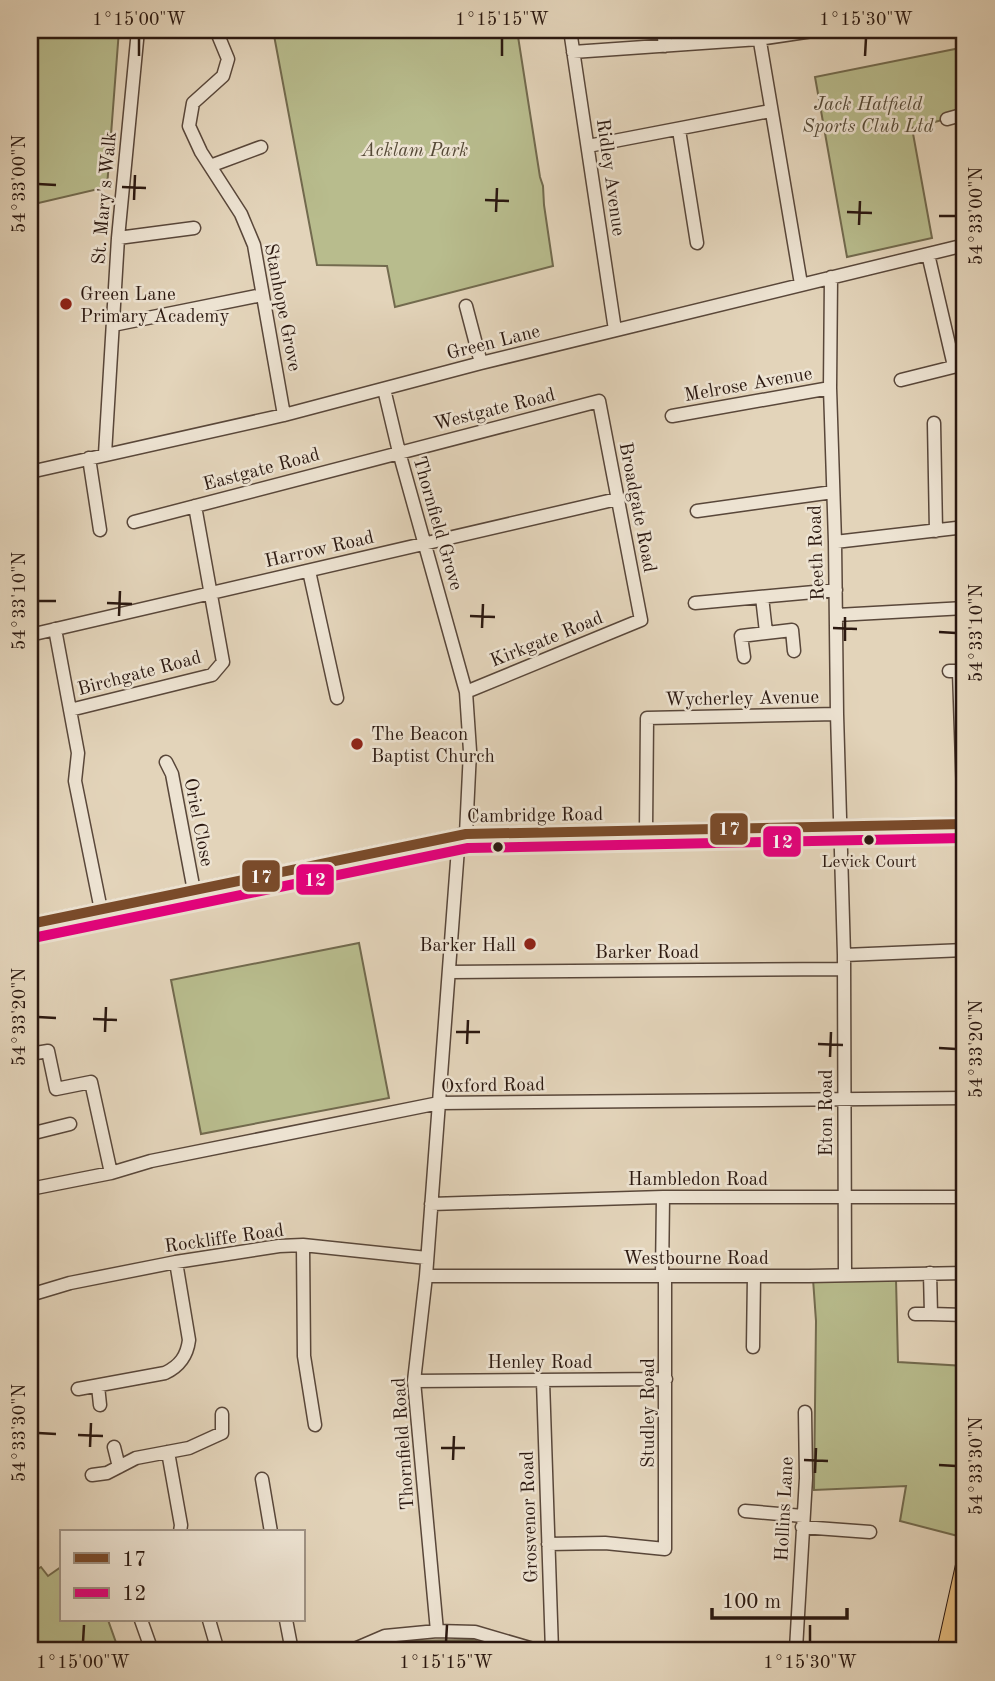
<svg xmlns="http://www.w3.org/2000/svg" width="995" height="1681" viewBox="0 0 995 1681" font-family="'Old Standard TT',serif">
  <rect width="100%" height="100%" fill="#e3d4ba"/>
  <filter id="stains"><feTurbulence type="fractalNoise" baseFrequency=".00286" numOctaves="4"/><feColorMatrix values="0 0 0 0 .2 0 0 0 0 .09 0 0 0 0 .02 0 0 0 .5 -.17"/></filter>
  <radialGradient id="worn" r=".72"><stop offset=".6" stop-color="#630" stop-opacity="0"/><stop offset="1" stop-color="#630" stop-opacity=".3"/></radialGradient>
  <!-- green -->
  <path fill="#b8bc8d" stroke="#726a4e" stroke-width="2" d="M30,30H119L107,187L30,205Z
    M273,30H517L540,177L543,186L544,205L553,266L395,307L387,266L317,265Z
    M965,47V114L912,128L932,238L847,257L815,77Z
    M359,943L389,1098L201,1134L171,980Z
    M813,1279H896L898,1362L965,1366V1519L958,1536L900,1521L906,1486L814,1490L816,1321Z
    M41,1567L48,1576L61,1567V1620H108L119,1651H30V1574Z
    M473,1640L511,1651H373L401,1641Z"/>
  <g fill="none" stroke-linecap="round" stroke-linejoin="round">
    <!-- minor casing -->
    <g stroke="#59473a" stroke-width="15">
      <path id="minor" d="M216,30L228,59L223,76L193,103L189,126L201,152L241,214L254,245L284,415
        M570,30L615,330
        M663,30L665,46
        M758,30L801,284
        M573,52L759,39L819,30
        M947,119L965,114
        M679,130L697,243
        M588,146L770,111
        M210,166L261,147
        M118,238L194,228
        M928,254L954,366
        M831,277L830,388L835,542L837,714L844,955L845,1274
        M466,306L481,363
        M113,325L262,295
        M901,380L965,364
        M384,389L399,452L466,692L470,751L466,834
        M672,416L830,388
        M934,423L936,531
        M105,454L118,238L138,30
        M89,458L100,530
        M30,472L284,415L481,363L965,245
        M697,511L833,492
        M134,522L599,401L641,620L466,692
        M835,542L965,527
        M309,571L337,698
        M762,597L766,632
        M695,603L836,590
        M837,615L965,608
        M55,629L78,753L75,781L101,910
        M30,635L617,499
        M744,657L741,636L792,630L794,651
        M949,671H959L964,824
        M70,710L212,675L223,662L195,506
        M166,762L172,774L194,891
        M646,831L647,718L837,714
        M30,924L466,834L965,824
        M844,955L965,950
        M450,972L844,969
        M30,1054L48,1051L56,1089L91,1082L111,1173
        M30,1134L70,1124
        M30,1189L111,1173L151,1161L439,1103L965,1098
        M431,1204L663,1197H965
        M303,1245L304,1356L315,1425
        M930,1273L931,1314L965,1315
        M426,1276H809L965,1273
        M662,1276L663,1197
        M30,1295L70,1283L176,1262L279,1246L303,1245L427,1258
        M915,1314H931
        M753,1347L754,1276
        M414,1381L666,1379
        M543,1381L552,1651
        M98,1386L100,1405
        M78,1389L165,1373C180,1366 187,1356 189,1340L176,1262
        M114,1447L119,1467
        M168,1452L181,1525L180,1532
        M92,1475L107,1473L136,1458L189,1448L222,1433V1414
        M262,1479L271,1532
        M745,1511L803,1516
        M802,1527L870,1532
        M548,1544L605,1543L665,1549V1276
        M141,1620L152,1651
        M209,1620L218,1651
        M286,1620L292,1651
        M437,1631L414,1381L426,1276L459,835
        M796,1649L806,1478L805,1412
        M350,1651L385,1636L437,1631L475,1632L540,1651
        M728,1651L796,1649L809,1651"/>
    </g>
    <!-- major casing -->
    <g stroke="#2b1810" stroke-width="18">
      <path id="major" d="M945,1651L965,1561"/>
    </g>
    <!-- minor -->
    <use href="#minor" stroke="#ede3d2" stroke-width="12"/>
    <!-- major -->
    <use href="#major" stroke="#e2ba7d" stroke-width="16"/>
    <!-- bus-1 casing -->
    <g stroke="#ede3d2" stroke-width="16">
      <path id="bus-1" d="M30,924L466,834L965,824"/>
    </g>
    <!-- bus-2 casing -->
    <g stroke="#ede3d2" stroke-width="16">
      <path id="bus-2" d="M33,938L468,848L965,838"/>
    </g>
    <!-- bus-1 -->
    <use href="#bus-1" stroke="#7a4b2a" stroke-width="10"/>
    <!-- bus-2 -->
    <use href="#bus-2" stroke="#e5007d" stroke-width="10"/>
  </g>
  <!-- ticks -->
  <path fill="none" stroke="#2b1810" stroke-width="2.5" d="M139,56V38M502,56V38M865,56L866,38M38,184L56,185M122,187L146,188M134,200L135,175M485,200L509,201M496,212L497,188M847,212L872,213M939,216H956M859,225L860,201M38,601H56M107,603L132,604M119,616L120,591M470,616L495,617M482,628L483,604M833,628L857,629M939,632L956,633M845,641V617M38,1017L56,1018M93,1019L117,1020M105,1032L106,1007M456,1032H480M467,1044L468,1020M818,1044L843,1045M939,1048L956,1049M830,1057L831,1032M38,1433L56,1434M78,1435L103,1436M90,1447L91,1423M441,1448H465M453,1460L454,1436M804,1460L828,1461M939,1465L956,1466M815,1473L816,1448M83,1642L84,1625M446,1642L447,1625M810,1642V1625"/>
  <!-- markers -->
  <g fill="#8f2418" stroke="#ede3d2" stroke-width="2.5">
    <circle cx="66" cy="304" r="7"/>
    <circle cx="357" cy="744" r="7"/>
    <circle cx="530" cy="944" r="7"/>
  </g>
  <g fill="#2b1810" stroke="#ede3d2" stroke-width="2.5">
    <circle cx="869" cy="840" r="6"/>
    <circle cx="498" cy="847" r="6"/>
  </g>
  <g text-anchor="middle" stroke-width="5" stroke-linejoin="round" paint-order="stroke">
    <!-- bus labels -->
    <g font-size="17" fill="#2b1810" stroke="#ede3d2">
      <text x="869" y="867">Levick Court</text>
    </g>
    <!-- park labels -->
    <g font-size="19" font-style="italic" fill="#554936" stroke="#ede3d2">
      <text x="868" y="110">Jack Hatfield<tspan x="868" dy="22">Sports Club Ltd</tspan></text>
      <text x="415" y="156">Acklam Park</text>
    </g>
    <!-- street labels -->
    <g font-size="19" fill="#2b1810" stroke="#ede3d2">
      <text transform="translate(612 177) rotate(82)" y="7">Ridley Avenue</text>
      <text transform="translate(103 198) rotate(-85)" y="7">St. Mary's Walk</text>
      <text transform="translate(284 307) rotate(79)" y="7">Stanhope Grove</text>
      <text transform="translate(493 341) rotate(-14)" y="7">Green Lane</text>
      <text transform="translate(748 383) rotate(-10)" y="7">Melrose Avenue</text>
      <text transform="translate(494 408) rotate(-14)" y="7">Westgate Road</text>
      <text transform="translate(261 468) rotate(-15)" y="7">Eastgate Road</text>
      <text transform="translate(639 507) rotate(79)" y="7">Broadgate Road</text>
      <text transform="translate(439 523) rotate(74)" y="7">Thornfield Grove</text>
      <text transform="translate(319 548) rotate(-13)" y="7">Harrow Road</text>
      <text transform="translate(815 553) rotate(-92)" y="7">Reeth Road</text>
      <text transform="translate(546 638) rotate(-22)" y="7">Kirkgate Road</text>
      <text transform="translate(139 672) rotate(-15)" y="7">Birchgate Road</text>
      <text transform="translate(742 697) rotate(-1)" y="7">Wycherley Avenue</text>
      <text transform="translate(535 814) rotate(-1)" y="7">Cambridge Road</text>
      <text transform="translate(200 822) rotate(79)" y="7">Oriel Close</text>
      <text x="647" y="958">Barker Road</text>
      <text transform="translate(493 1084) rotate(-1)" y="7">Oxford Road</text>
      <text transform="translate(825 1113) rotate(-90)" y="7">Eton Road</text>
      <text x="698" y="1185">Hambledon Road</text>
      <text transform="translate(224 1237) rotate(-8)" y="7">Rockliffe Road</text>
      <text x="696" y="1264">Westbourne Road</text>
      <text x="540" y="1368">Henley Road</text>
      <text transform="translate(647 1413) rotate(-90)" y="7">Studley Road</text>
      <text transform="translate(402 1444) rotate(-94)" y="7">Thornfield Road</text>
      <text transform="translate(783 1509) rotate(-87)" y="7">Hollins Lane</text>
      <text transform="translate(528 1517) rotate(-92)" y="7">Grosvenor Road</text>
    </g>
    <!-- poi labels -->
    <g font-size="19" fill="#2b1810" stroke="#ede3d2" text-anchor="start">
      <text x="80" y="300">Green Lane<tspan x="80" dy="22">Primary Academy</tspan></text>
      <text x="371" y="740">The Beacon<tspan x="371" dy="22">Baptist Church</tspan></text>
      <text x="516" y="951" text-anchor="end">Barker Hall</text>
    </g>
  </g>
  <g stroke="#ede3d2" stroke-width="2.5">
    <rect x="709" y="812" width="40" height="34" rx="7" fill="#7a4b2a"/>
    <rect x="762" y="825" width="40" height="33" rx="7" fill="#e5007d"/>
    <rect x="241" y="859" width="40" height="34" rx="7" fill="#7a4b2a"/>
    <rect x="295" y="863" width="40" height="33" rx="7" fill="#e5007d"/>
  </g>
  <g font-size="19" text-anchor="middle" font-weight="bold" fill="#fff">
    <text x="729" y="835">17</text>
    <text x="782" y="848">12</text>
    <text x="261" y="883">17</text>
    <text x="315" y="886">12</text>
  </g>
  <!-- margin -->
  <rect width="995" height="1681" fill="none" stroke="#e3d4ba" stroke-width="77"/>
  <!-- legend -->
  <rect x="60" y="1530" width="245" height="91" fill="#ede3d2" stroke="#9f9284" stroke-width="2"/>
  <rect x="74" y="1553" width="35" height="10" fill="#7a4b2a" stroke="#9f9284" stroke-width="2"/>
  <text x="122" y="1566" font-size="21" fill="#2b1810">17</text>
  <rect x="74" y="1588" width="35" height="10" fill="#e5007d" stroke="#9f9284" stroke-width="2"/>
  <text x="122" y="1600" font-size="21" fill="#2b1810">12</text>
  <!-- scale -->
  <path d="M712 1608v10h135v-10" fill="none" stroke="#2b1810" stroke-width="3.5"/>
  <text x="722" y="1608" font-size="21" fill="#2b1810" stroke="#ede3d2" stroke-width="5" paint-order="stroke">100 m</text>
  <rect x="38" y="38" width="918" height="1604" fill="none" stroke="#2b1810" stroke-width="2.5"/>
  <g font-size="18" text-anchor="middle" fill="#2b1810">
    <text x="139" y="25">1°15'00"W</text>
    <text x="502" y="25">1°15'15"W</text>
    <text x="866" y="25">1°15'30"W</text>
    <text transform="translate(19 184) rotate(-90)" y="6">54°33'00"N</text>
    <text transform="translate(976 216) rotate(-90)" y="6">54°33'00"N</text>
    <text transform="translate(19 601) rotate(-90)" y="6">54°33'10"N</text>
    <text transform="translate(976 633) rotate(-90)" y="6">54°33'10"N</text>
    <text transform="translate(19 1017) rotate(-90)" y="6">54°33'20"N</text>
    <text transform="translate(976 1049) rotate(-90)" y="6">54°33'20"N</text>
    <text transform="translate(19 1433) rotate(-90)" y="6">54°33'30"N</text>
    <text transform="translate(976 1466) rotate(-90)" y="6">54°33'30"N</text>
    <text x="83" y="1668">1°15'00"W</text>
    <text x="446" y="1668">1°15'15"W</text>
    <text x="810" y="1668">1°15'30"W</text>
  </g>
  <rect width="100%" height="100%" filter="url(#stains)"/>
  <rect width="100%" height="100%" fill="url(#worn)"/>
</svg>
